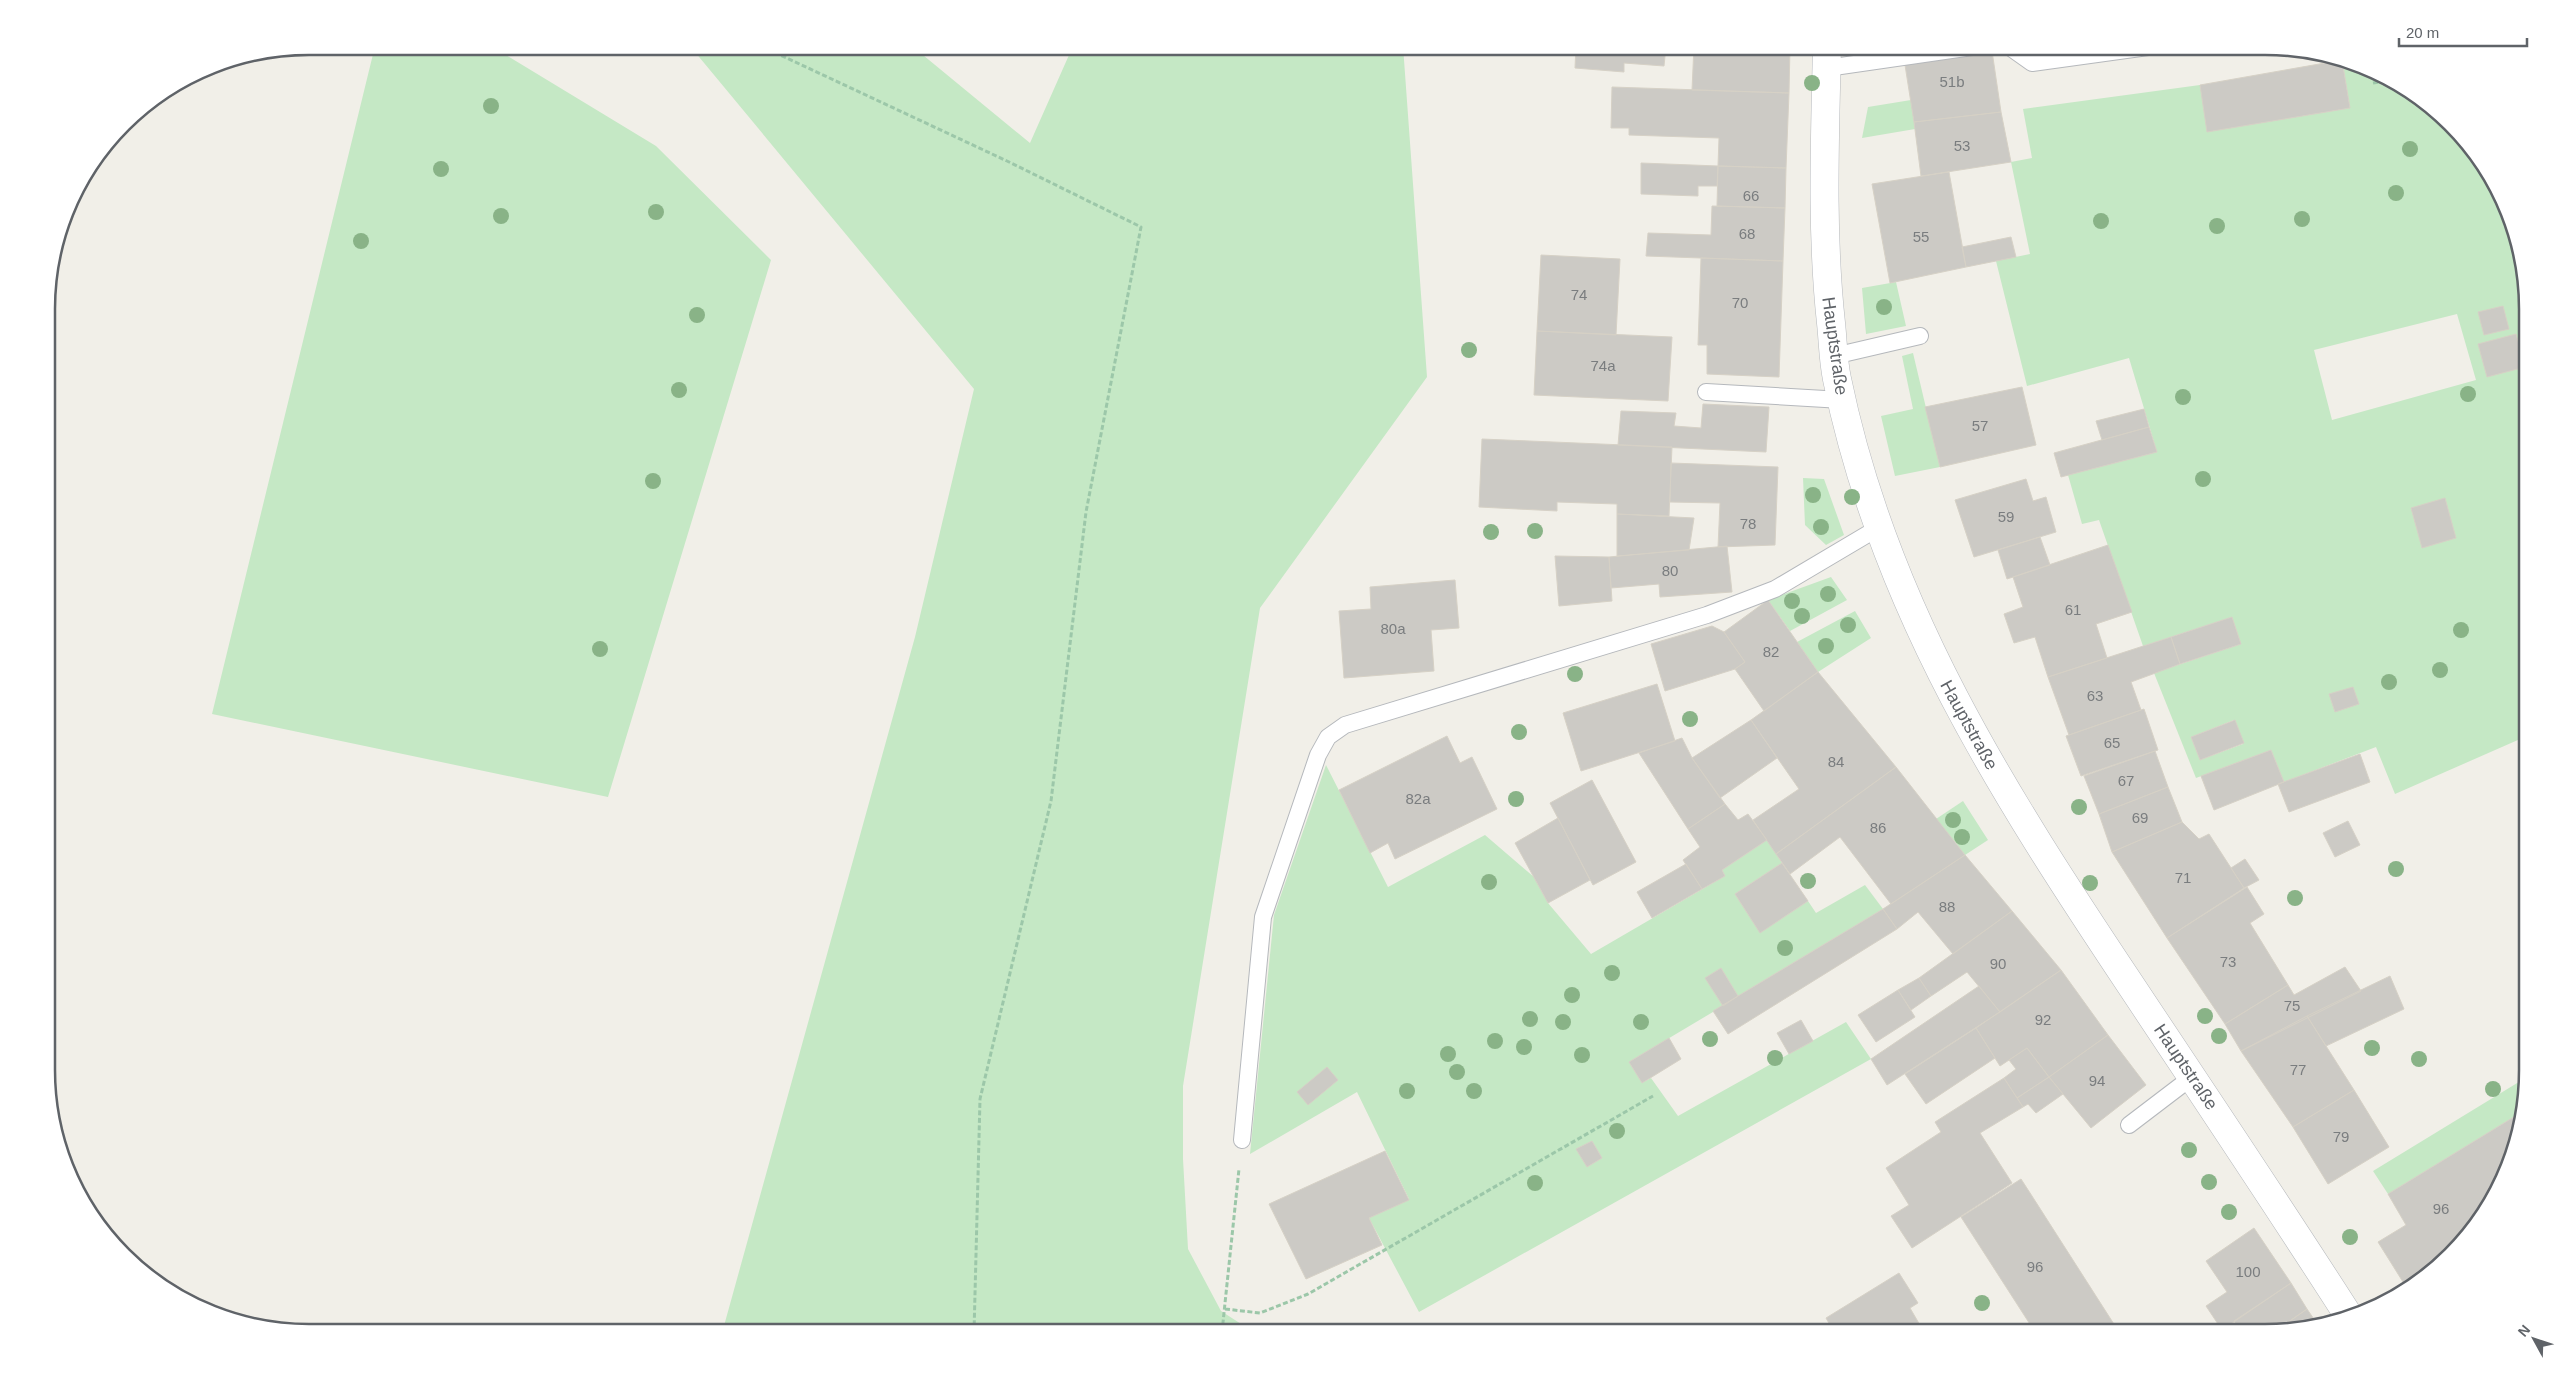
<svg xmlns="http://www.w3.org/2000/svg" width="2574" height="1379" viewBox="0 0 2574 1379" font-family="Helvetica,sans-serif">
  <rect width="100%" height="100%" fill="#f1efe8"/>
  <!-- green -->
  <path fill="#c5e8c5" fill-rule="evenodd" d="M375,46H491L656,146L771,260L608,797L212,714Z
    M690,46H912L1030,143L1073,46H1403L1427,377L1260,608L1183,1086V1159L1188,1249L1221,1311L1252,1331L1336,1332L722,1333L915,637L974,389Z
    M2342,60L2382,73L2439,112L2483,163L2508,209L2526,275L2527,736L2395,794L2376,747L2284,782L2271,750L2196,778L2154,673L2241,644L2232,617L2143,646L2099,520L2082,524L2068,475L2157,452L2129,358L2027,386L1996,261L2030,254L2011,162L2032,158L2023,109L2200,85L2210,131L2350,108ZM2457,314L2476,380L2332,420L2314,350ZM2234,720L2243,744L2200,760L2191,737Z
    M1911,100L1915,129L1862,138L1868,107Z
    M1896,282L1906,326L1866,334L1862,288Z
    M1913,353L1940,467L1895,476L1881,416L1913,409L1902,356Z
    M1803,478L1824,479L1844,535L1826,545L1805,525Z
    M1831,577L1847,600L1790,631L1768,600Z
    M1855,611L1871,638L1818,672L1797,642Z
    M1326,765L1388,887L1485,835L1534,877L1548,903L1591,954L1725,876L1722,870L1767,840L1782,863L1735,894L1760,932L1808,901L1816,913L1865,885L1883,909L1738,996L1721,968L1706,978L1723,1006L1629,1062L1642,1083L1651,1078L1678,1116L1846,1022L1871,1059L1419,1312L1369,1218L1409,1199L1357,1092L1250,1154L1274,915ZM1592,1141L1602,1158L1587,1167L1577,1149Z
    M1963,801L1988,840L1965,855L1936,819Z
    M2527,1077L2522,1112L2388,1194L2373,1171Z"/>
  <!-- building -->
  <path fill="#cccac5" stroke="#d6d1c6" d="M1576,46H1666L1664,66L1624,63V72L1575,68Z
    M1694,46H1790L1789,93L1692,90Z
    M2042,46H2074L2043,51Z
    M1992,51L2001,112L1914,122L1905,65Z
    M2342,60L2350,108L2207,132L2200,85Z
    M1612,87L1789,93L1786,168L1718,166L1719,138L1629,135V128H1611Z
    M2001,112L2011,162L1921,176L1914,122Z
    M1641,163L1718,166L1717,186H1698V196L1641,194Z
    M1718,166L1786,168L1785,208L1717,206Z
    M1949,172L1966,267L1890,283L1872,184Z
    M1712,206L1785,208L1783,261L1646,256L1648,233L1711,235Z
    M2011,237L2016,257L1966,267L1962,247Z
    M1541,255L1620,259L1616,335L1537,331Z
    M1701,258L1783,261L1779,377L1707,374V345H1698Z
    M2503,306L2509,329L2484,335L2478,312Z
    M1537,331L1672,337L1668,401L1534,395Z
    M2516,334L2525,367L2487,377L2478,344Z
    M2022,387L2036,445L1940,467L1925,407Z
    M1703,404L1769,407L1766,452L1618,445L1621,411L1676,413L1674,426L1701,428Z
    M2144,409L2149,427L2102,440L2096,421Z
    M2149,427L2157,452L2061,477L2054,453Z
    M1482,439L1672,447L1669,516L1617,514V504L1557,502V511L1479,507Z
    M1671,463L1778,467L1775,545L1718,547L1720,503L1670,502Z
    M2026,479L2033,501L2046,497L2056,532L1974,557L1955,500Z
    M2445,498L2456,538L2422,548L2411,508Z
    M1617,514L1694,518L1689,550L1617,556Z
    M2040,537L2050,565L2007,579L1998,550Z
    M2108,545L2132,612L2096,624L2107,658L2048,677L2035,637L2014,643L2004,614L2023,607L2013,577Z
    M1727,546L1732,592L1660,597L1659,584L1611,588L1609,557Z
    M1555,556L1609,557L1612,601L1559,606Z
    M1455,580L1459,628L1431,630L1434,671L1344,678L1339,611L1371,609L1370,587Z
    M1768,600L1818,672L1764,711L1735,669L1745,662L1724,632Z
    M2232,617L2241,644L2180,664L2171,637Z
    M1712,626L1724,632L1745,662L1735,669L1665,691L1651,644Z
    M2171,637L2180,664L2131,682L2141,710L2069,735L2048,677Z
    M1818,672L1896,767L1776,854L1753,820L1799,789L1751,720Z
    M1657,684L1675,741L1581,771L1563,713Z
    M2353,687L2359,704L2335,712L2329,694Z
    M2144,709L2158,750L2081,776L2066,736Z
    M1751,720L1777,758L1720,798L1692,758Z
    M2235,720L2244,743L2200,760L2191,737Z
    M1447,736L1460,763L1472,757L1497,809L1395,859L1388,843L1370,853L1339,790Z
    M1682,738L1692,758L1725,804L1688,829L1639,753Z
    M2271,750L2284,782L2214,810L2201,776Z
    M2155,751L2168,787L2099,814L2084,776Z
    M2360,754L2370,782L2289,812L2278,784Z
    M1896,767L1965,855L1891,904L1840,837L1790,874L1776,854Z
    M1592,780L1636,862L1593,885L1550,803Z
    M2168,787L2182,822L2112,852L2099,814Z
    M1725,804L1738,820L1748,814L1767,840L1722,870L1725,876L1702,889L1683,860L1700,847L1688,829Z
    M1558,818L1590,880L1548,903L1515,843Z
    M2348,821L2360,845L2335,857L2323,833Z
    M2182,822L2199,839L2209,834L2244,888L2167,938L2112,852Z
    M1965,855L2012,911L1953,954L1918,912L1897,929L1883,909Z
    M2245,859L2259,880L2244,888L2231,868Z
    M1782,863L1808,901L1760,933L1735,894Z
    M1686,864L1702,889L1652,918L1637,892Z
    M2247,887L2264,914L2250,923L2288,985L2225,1024L2167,938Z
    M1883,909L1897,929L1728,1034L1713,1011Z
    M2012,911L2061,970L2000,1012L1967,972L1931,996L1919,978Z
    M2345,967L2361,991L2241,1051L2225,1024L2288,985L2294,995Z
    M1721,968L1738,996L1723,1006L1705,978Z
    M2061,970L2108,1035L2049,1077L2027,1048L2000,1066L1976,1028Z
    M2390,976L2404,1009L2326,1046L2307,1016Z
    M1919,978L1931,996L1911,1010L1898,990Z
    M1979,986L2000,1012L1887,1085L1871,1059Z
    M1898,990L1915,1017L1876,1042L1858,1015Z
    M2307,1016L2354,1090L2293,1127L2241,1051Z
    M1801,1020L1813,1041L1789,1054L1777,1033Z
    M1976,1028L1995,1058L1926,1104L1905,1074Z
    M2108,1035L2146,1085L2091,1128L2049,1077Z
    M1669,1038L1681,1059L1642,1083L1629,1062Z
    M2027,1048L2049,1077L2017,1098L2004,1078L2016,1069L2009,1060Z
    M1327,1067L1338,1080L1308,1105L1297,1092Z
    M2049,1077L2063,1094L2036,1113L2028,1104L2023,1107L2017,1098Z
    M2004,1078L2023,1107L1980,1133L2012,1183L1912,1248L1891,1216L1909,1205L1886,1168L1941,1132L1935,1122Z
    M2354,1090L2389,1147L2328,1184L2293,1127Z
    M2522,1112L2519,1138L2501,1187L2462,1244L2408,1290L2378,1242L2406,1225L2388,1194Z
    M1592,1141L1602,1158L1587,1167L1576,1149Z
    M1385,1151L1409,1200L1369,1218L1382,1245L1306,1279L1269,1204Z
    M2021,1179L2032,1196L2119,1332H2035L1961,1217Z
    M2254,1228L2291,1283L2222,1330L2206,1306L2227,1292L2206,1261Z
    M1899,1273L1918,1303L1910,1308L1924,1332H1834L1826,1318Z
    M2291,1283L2307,1309L2274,1332H2241L2234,1321Z
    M2307,1309L2318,1325L2274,1332Z"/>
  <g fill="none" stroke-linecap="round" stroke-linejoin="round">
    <!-- service casing -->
    <g stroke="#b5b8bc" stroke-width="18">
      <path id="service" d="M2008,46L2032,63L2155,46
        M1827,68L1979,46
        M1834,356L1920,336
        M1706,392L1842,400
        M2129,1125L2192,1077
        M1242,1140L1263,917L1318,755L1328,737L1345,725L1707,615L1775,589L1878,528"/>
    </g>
    <!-- minor casing -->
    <g stroke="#b5b8bc" stroke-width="29">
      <path id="minor" d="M1827,46C1825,138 1821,231 1831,323C1833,341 1833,360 1837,379C1884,609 2004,795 2132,987C2205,1097 2279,1207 2350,1318"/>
    </g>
    <!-- path -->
    <path stroke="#9cc7a9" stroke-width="3" stroke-dasharray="5 2.5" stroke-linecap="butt" d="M761,46L1007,161L1141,227L1086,512L1051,801L980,1099L974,1333
      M2373,83L2391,80
      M1225,1309L1260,1313L1308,1294L1653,1096
      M1222,1332L1239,1169"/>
    <!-- service -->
    <use href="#service" stroke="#fff" stroke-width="16"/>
    <!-- minor -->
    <use href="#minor" stroke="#fff" stroke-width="28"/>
  </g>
  <!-- trees -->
  <g fill="#89b387">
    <circle cx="1812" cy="83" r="8"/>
    <circle cx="491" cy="106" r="8"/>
    <circle cx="2410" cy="149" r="8"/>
    <circle cx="441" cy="169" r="8"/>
    <circle cx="2396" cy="193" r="8"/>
    <circle cx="656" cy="212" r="8"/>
    <circle cx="501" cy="216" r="8"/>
    <circle cx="2302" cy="219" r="8"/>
    <circle cx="2101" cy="221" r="8"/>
    <circle cx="2217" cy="226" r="8"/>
    <circle cx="361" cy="241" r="8"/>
    <circle cx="1884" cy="307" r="8"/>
    <circle cx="697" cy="315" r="8"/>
    <circle cx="1469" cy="350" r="8"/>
    <circle cx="679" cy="390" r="8"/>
    <circle cx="2468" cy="394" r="8"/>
    <circle cx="2183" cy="397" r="8"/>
    <circle cx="2203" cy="479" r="8"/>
    <circle cx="653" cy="481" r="8"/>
    <circle cx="1813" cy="495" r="8"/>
    <circle cx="1852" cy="497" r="8"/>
    <circle cx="1821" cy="527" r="8"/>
    <circle cx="1535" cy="531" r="8"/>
    <circle cx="1491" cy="532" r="8"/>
    <circle cx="1828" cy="594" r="8"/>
    <circle cx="1792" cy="601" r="8"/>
    <circle cx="1802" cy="616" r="8"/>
    <circle cx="1848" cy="625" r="8"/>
    <circle cx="2461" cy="630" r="8"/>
    <circle cx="1826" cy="646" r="8"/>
    <circle cx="600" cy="649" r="8"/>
    <circle cx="2440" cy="670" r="8"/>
    <circle cx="1575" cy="674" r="8"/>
    <circle cx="2389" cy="682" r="8"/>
    <circle cx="1690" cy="719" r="8"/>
    <circle cx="1519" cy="732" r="8"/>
    <circle cx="1516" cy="799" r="8"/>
    <circle cx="2079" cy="807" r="8"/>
    <circle cx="1953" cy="820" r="8"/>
    <circle cx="1962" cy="837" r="8"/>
    <circle cx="2396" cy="869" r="8"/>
    <circle cx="1808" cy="881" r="8"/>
    <circle cx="1489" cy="882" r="8"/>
    <circle cx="2090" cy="883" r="8"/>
    <circle cx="2295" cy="898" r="8"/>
    <circle cx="1785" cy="948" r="8"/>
    <circle cx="1612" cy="973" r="8"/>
    <circle cx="1572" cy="995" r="8"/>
    <circle cx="2205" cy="1016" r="8"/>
    <circle cx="1530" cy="1019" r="8"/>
    <circle cx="1563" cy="1022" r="8"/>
    <circle cx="1641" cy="1022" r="8"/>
    <circle cx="2219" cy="1036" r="8"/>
    <circle cx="1710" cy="1039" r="8"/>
    <circle cx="1495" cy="1041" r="8"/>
    <circle cx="1524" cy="1047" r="8"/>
    <circle cx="2372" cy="1048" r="8"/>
    <circle cx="1448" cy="1054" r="8"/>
    <circle cx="1582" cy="1055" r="8"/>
    <circle cx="1775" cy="1058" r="8"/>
    <circle cx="2419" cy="1059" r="8"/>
    <circle cx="1457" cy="1072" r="8"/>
    <circle cx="2493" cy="1089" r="8"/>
    <circle cx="1407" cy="1091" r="8"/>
    <circle cx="1474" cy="1091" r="8"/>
    <circle cx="1617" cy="1131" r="8"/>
    <circle cx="2189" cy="1150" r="8"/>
    <circle cx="2209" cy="1182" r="8"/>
    <circle cx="1535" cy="1183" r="8"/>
    <circle cx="2229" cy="1212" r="8"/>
    <circle cx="2350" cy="1237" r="8"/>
    <circle cx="1982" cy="1303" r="8"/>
  </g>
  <g text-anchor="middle" stroke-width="4" stroke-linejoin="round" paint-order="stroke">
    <!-- number labels -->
    <g font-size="15" fill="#7a7d7f">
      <text x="1952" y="87">51b</text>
      <text x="1962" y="151">53</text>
      <text x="1751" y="201">66</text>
      <text x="1747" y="239">68</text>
      <text x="1921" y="242">55</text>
      <text x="1579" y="300">74</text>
      <text x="1740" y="308">70</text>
      <text x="1603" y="371">74a</text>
      <text x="1980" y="431">57</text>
      <text x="2006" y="522">59</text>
      <text x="1748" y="529">78</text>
      <text x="1670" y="576">80</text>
      <text x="2073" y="615">61</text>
      <text x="1393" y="634">80a</text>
      <text x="1771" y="657">82</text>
      <text x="2095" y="701">63</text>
      <text x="2112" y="748">65</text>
      <text x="1836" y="767">84</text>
      <text x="2126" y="786">67</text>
      <text x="1418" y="804">82a</text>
      <text x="2140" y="823">69</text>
      <text x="1878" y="833">86</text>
      <text x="2183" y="883">71</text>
      <text x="1947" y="912">88</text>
      <text x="2228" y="967">73</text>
      <text x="1998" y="969">90</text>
      <text x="2292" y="1011">75</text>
      <text x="2043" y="1025">92</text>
      <text x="2298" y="1075">77</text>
      <text x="2097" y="1086">94</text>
      <text x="2341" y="1142">79</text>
      <text x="2441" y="1214">96</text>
      <text x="2035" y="1272">96</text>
      <text x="2248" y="1277">100</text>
    </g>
    <!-- street labels -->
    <g font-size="18" fill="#5f6368" stroke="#fff">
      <text transform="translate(1835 346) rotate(82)" y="6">Hauptstraße</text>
      <text transform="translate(1969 725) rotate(61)" y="6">Hauptstraße</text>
      <text transform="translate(2186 1067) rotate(56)" y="6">Hauptstraße</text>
    </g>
  </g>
  <!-- crop -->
  <path d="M0 0H2574V1379H0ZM309 55H2265A254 254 0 0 1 2519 309V1070A254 254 0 0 1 2265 1324H309A254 254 0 0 1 55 1070V309A254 254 0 0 1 309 55Z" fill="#fff" fill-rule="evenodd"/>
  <path fill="none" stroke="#5f6368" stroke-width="2.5" d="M309 55H2265A254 254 0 0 1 2519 309V1070A254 254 0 0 1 2265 1324H309A254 254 0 0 1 55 1070V309A254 254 0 0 1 309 55Z"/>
  <!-- north arrow -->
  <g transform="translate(2534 1339) rotate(310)" stroke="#ffffff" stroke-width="4" paint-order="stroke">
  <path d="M0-4L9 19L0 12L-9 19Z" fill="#5f6368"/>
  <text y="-8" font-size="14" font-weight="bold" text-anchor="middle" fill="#5f6368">N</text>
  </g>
  <!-- scale -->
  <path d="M2399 38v8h128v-8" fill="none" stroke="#5f6368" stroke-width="2.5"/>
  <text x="2406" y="38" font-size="15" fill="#5f6368" stroke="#ffffff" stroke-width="4" paint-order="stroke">20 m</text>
</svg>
